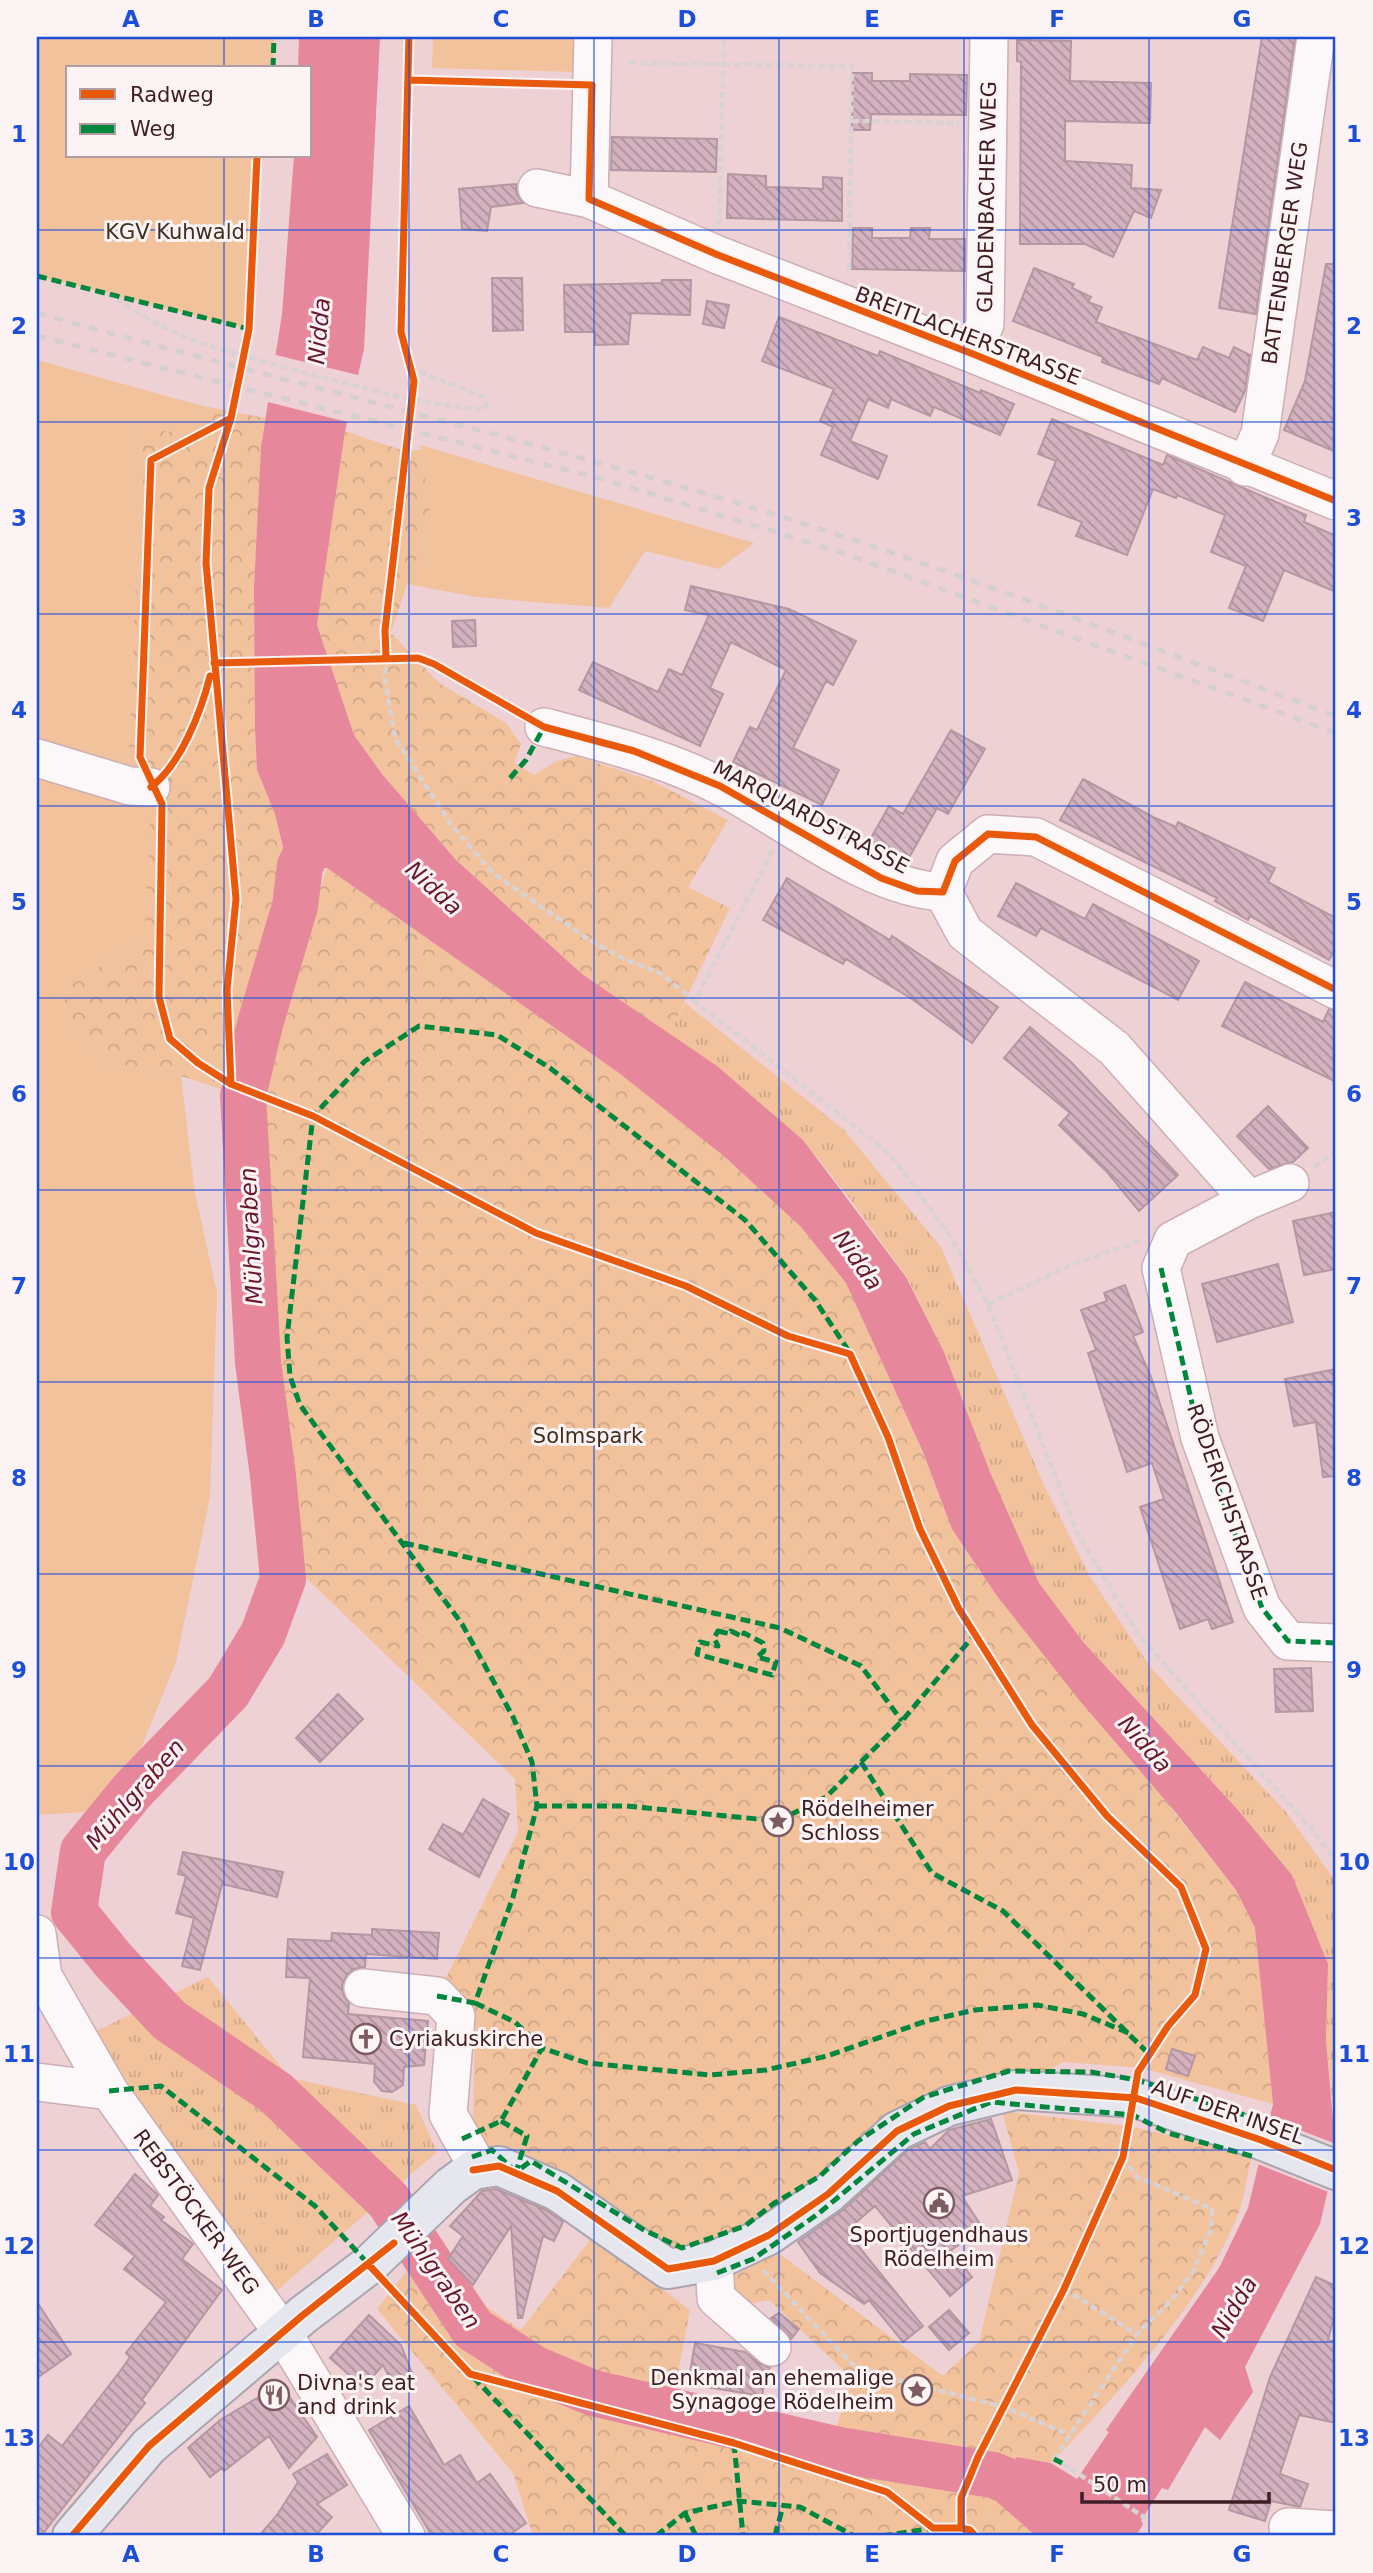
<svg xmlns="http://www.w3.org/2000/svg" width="1373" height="2573" viewBox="0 0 1373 2573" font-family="'DejaVu Sans',sans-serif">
  <defs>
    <pattern id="grass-tufts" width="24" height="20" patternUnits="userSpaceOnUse" patternTransform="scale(1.75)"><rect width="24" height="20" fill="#f1c29c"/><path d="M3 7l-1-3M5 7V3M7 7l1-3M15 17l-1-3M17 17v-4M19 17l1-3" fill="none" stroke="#d0a686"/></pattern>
    <pattern id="park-crowns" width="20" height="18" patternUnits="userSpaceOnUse" patternTransform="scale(1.75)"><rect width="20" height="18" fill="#f1c29c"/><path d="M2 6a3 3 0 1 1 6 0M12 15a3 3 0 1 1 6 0" fill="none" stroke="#d0a686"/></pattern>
    <pattern id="building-back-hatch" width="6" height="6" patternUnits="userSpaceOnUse" patternTransform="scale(1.75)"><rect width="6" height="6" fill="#d4b1bf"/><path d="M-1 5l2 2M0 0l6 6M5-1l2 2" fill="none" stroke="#ad8f9b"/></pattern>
  </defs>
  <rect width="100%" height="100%" fill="#eed1d5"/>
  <!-- grass -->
  <path fill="url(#grass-tufts)" d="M685,1003L843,1129L941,1247L1043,1483L1090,1577L1152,1669L1285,1811L1332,1876L1336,1885V2136L1326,2040L1328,1964L1292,1875L1238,1810L1084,1643L1039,1583L990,1472L944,1352L907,1277L847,1195L803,1140L669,1034Z
    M208,1977L290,2078L416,2105L437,2152L272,2295L92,2033Z"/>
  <!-- park -->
  <path fill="url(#park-crowns)" d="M199,405L265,418L261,447L254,588L255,729L257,770L275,814L285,855L260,1024L243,1096L181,1076L110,1064L75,1035L64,1003L70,985L144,940L127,796L142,427L191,435Z
    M345,431L401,450H421L432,521L407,584L391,633L439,683L506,723L521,744L514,763L534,775L557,761L576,756L652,781L728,820L688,887L730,908L669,1034L582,974L456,860L382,774L354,735L317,625Z
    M327,868L619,1073L725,1157L801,1227L846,1283L923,1452L952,1529L1236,1890L1255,1928L1273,2104L1142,2068L1063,2062L989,2108L894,2122L765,2228L670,2256L472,2151L475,2029L443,1984L518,1832L515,1779L301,1573L280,1360L246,1112Z
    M1002,2111L1129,2126L1252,2155C1247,2175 1245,2198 1237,2217C1203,2303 1116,2396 1051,2463L1016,2458L1006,2497L1026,2513L1037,2536H533L513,2473L377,2309L416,2259L521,2330L593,2236L690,2310L673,2399L833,2436L853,2379L769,2300L735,2307L726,2280L777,2252L943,2376L979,2342L1019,2173Z"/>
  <!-- garden -->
  <path fill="#f1c29c" d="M37,37H274L273,68H68V156H257L249,329L37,276Z
    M433,37H577L576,72L432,68Z
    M37,360L199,405L192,435L142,428L127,795L151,802L144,940L70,985L64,1003L75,1035L110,1064L181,1076L195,1193L217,1293L210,1497L176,1662L116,1810L37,1815Z
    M420,445L754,543L719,569L645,551L609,608L476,597L407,584L432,521Z"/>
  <!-- water -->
  <path fill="#e7879c" d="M299,37H380L364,349L345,431L317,625L354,735L382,774L456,860L582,974L717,1066L803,1140L906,1277L944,1352L990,1472L1039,1583L1084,1643L1238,1810L1292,1875L1328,1964L1326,2040L1336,2155L1320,2224L1245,2367L1253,2392L1220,2440L1205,2427L1168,2490L1162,2488L1141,2520L1143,2524L1136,2536H1037L1026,2513L1006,2497L1016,2457L1051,2463L1077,2479L1109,2432L1106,2430L1219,2268L1248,2208L1273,2104L1255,1928L1236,1890L1177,1814L1080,1701L997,1596L952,1529L923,1452L846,1283L801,1227L725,1157L619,1073L327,868L300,866L285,855L275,814L257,770L255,729L254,588L261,447L282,314L294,156H310V68H298Z"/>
  <!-- pier -->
  <path fill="#eed1d5" d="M272,354L362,376L351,423L264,401Z
    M1267,2117L1336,2144V2171L1331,2193L1255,2163Z"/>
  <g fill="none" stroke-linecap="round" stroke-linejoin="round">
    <!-- river -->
    <path stroke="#e7879c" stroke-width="46" d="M328,810L300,866L295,906L260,1024L243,1096L258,1362L273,1476L283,1579L263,1634L228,1692L133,1790L83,1851L74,1912L113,1960L169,2020L276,2093L388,2200L473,2329L535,2369L593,2393L839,2450L993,2475L1008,2481L1071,2536"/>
  </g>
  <!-- building -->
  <path fill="url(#building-back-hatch)" stroke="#b398a1" stroke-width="2" d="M1262,37H1295L1256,314L1219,308Z
    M1017,40L1071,41L1070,81L1151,83L1150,123L1065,121V161L1132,165L1131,188L1161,190L1151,218L1134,211L1113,257L1085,244H1020L1021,62L1017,61Z
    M853,73H872V81H910V74L967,75L966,115L871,114L870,130H852Z
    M612,137L717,139L716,172L611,170Z
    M728,174L766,176V187L804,188L823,189V177L842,178V221L727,218Z
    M516,184L517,195L523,203L491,207L487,231L462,229L459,189Z
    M853,228H872V238H910L911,228H930L929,239H965V271L852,269Z
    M1326,264H1336V452L1284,430L1305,381Z
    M1034,268L1074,284L1072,288L1091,297L1088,302L1102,307L1096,322L1197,360L1203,347L1229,358L1234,347L1250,355L1245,391L1235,412L1162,378L1159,384L1102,362L1103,357L1013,321Z
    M492,278H522L523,330L493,331Z
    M662,280H691L690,315L631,313L628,344L595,345V332H565L564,285L662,283Z
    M707,301L729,305L724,328L703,324Z
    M779,317L878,356L880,351L980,393L981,390L1014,404L1000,435L934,407L930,416L891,399L888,408L868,399L850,441L887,456L878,479L821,455L833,427L820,421L834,389L762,361Z
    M1052,419L1163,465L1167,455L1306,515L1304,522L1336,536V592L1284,570L1263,621L1229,608L1246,566L1211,552L1225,515L1177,495L1176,498L1153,489L1127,555L1076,536L1082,522L1038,505L1056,461L1038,454Z
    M691,586L789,609L856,641L833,685L826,681L793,748L839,770L822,805L733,762L750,727L757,730L786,670L731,642L710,688L723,694L700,746L579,690L593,662L658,692L669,669L682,675L709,615L685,610Z
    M475,620L476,646L453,647L452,621Z
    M951,730L985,749L948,814L937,808L906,863L867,845L889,806L903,814Z
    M1083,779L1153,817L1176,827L1178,822L1275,868L1268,882L1336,918V947L1329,960L1250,916L1248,920L1215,901L1217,898L1060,820Z
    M787,878L890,940L892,936L998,1007L972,1043L912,999L846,959L843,964L763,920Z
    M1016,883L1085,919L1093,904L1199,961L1178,1000L1041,928L1036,936L998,916Z
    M1245,982L1323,1022L1329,1009L1336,1011V1082L1222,1026Z
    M1030,1027L1071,1062L1178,1175L1139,1211L1107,1172L1059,1125L1070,1113L1004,1058Z
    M1268,1106L1308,1148L1293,1162L1269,1169L1237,1136Z
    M1336,1212V1269L1304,1275L1293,1221Z
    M1278,1264L1293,1322L1217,1342L1202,1284Z
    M1125,1285L1143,1332L1133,1336L1151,1377L1233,1622L1212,1629L1208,1619L1180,1629L1140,1507L1164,1499L1152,1463L1127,1472L1088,1353L1096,1350L1081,1310L1107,1301L1104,1293Z
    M1336,1369V1476L1323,1477L1316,1422L1294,1426L1285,1379Z
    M1311,1668L1313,1711L1276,1712L1274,1669Z
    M338,1694L363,1719L320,1762L296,1738Z
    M483,1799L509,1814L479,1877L429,1849L443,1824L463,1835Z
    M183,1852L283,1872L277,1897L222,1884L200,1970L182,1966L194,1918L176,1913L186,1876L178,1874Z
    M372,1929L439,1933L437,1959L366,1954L365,1967L354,1969L347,1975L342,1985L344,1996L349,2003L348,2014L428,2021L424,2065L404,2067L403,2085L392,2092L382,2091L374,2082L375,2064L303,2057L310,1978L286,1977L288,1939L331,1941L332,1933L372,1935Z
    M1172,2049L1195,2056L1188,2076L1166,2069Z
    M991,2119L1012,2180L962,2196L983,2229L951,2250L972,2277L950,2296L875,2206L846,2231L923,2326L903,2342L869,2300L864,2304L820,2273L798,2242L843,2210L909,2149L925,2142L930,2149L949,2130Z
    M135,2174L158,2195L150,2206L164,2217L161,2220L193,2244L182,2259L222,2290L142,2400L145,2403L41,2536H37V2449L48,2435L62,2446L121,2370L130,2357L126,2353L166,2302L124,2269L135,2256L95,2225Z
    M496,2189L546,2210L563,2222L554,2241L543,2236L522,2318H518L511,2226L473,2285L448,2259L463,2236L450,2226L482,2191Z
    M1316,2277L1336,2286V2309L1328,2340L1336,2342V2423L1299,2415L1280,2474L1308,2484L1300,2507L1271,2501L1265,2521L1229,2510L1270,2377Z
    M37,2302L71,2354L37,2378Z
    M949,2310L969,2333L949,2350L929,2327Z
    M779,2313L799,2329L791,2339L771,2318Z
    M369,2315L401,2345L414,2378L396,2390L383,2365L363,2387L330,2358Z
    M695,2343L745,2352L759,2363L770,2368L766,2373L762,2396L688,2384Z
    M283,2387L317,2437L289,2468L269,2436L224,2471L222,2468L210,2477L188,2448L220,2420L274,2388Z
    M409,2406L444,2465L460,2455L477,2483L490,2474L526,2523L508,2536H432L369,2430Z
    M327,2454L347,2485L317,2504L332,2517L315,2536H259L277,2515L298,2482L293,2474Z"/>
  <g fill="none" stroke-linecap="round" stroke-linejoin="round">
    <!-- minor casing -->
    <g stroke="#ccafb4" stroke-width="40">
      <path id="minor" d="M537,188L589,199L718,255L973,354L1336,501
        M589,199L593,37
        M973,354L985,324L989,37
        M1245,467L1260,434L1316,37
        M544,727C605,743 666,758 722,787C788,822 868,888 943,892
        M37,758L130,786L151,787
        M1336,990L1036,837L988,834L955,861L943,892L965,933L1114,1048L1249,1200L1173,1240L1161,1268L1200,1438L1262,1608L1288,1641L1336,1643
        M1249,1200L1290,1183
        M37,1934L43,1976L109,2091L283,2333L406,2536
        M363,1988L437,1996L456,2016L448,2114L472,2157L473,2170
        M37,2082L109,2091
        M714,2261L716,2298L772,2347
        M1288,2527L1336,2530"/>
    </g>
    <!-- major casing -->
    <g stroke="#a9a4b0" stroke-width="42">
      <path id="major" d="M72,2536L149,2446L303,2315L369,2265L451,2186L473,2170L499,2166L557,2191L668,2269L714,2261L769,2235L828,2194L897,2131L949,2106L1016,2090L1136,2098L1261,2140L1336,2170"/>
    </g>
    <!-- path -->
    <path stroke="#dad1d2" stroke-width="4.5" stroke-dasharray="7 3.5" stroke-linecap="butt" d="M629,63L852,66L849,275
      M852,121L959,123
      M719,225L724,37
      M108,293C137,313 169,332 202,343C240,356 462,419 487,407L484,397L413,369
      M386,657L385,680L395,738L452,826L493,873L585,937L622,958L660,973L695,1001
      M773,850L695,1001L890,1154L949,1234L988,1304L1078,1534L1140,1637L1311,1828L1336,1861
      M1314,1167L1336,1151
      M988,1304L1071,1265L1139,1241
      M763,2270L852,2364L894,2379L1004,2407L1070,2435
      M1064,2289L1137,2334
      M1054,2459L1137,2334L1172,2300L1194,2270L1211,2230L1212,2209L1137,2177L1123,2157
      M1062,2463L1150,2521"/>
    <!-- minor -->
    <use href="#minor" stroke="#fcf8f9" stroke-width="37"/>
    <!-- major -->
    <use href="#major" stroke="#e6e7ee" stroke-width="38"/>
    <!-- rail -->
    <path stroke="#d7cecf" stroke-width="5" stroke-dasharray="9 9" stroke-linecap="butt" d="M37,313C274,379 514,435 750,507C948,567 1142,644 1336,716
      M37,336L603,479L840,552L1336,733"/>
    <!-- quiet -->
    <path stroke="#00873e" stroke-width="5" stroke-dasharray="10 5" stroke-linecap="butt" d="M273,68L274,37
      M37,276L249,329
      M510,778L526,760L544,727
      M1161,1268L1200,1438L1262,1608L1288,1641L1336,1643
      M404,1543L780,1628L861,1666L902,1721
      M718,1631L730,1634L731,1631L743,1637L744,1633L763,1643L764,1651L757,1657L776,1662L772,1675L697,1654L700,1642L718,1646L714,1638Z
      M861,1762L932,1873L1003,1911L1149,2054
      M537,1806H626L778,1821L826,1797L902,1721L975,1634
      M437,1996L475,2003L513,1897L537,1806L532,1762L513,1717L462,1624L300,1405L290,1376L287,1337L313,1116L365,1061L419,1026L497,1035L550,1068L745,1220L815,1300L850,1353
      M475,2003L515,2022L542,2048L587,2063L710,2075L766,2070L827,2056L926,2021L975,2010L1037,2005L1083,2014L1131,2034
      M109,2091L161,2086L315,2206L371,2267
      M501,2121L527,2136L516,2172
      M462,2139L501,2121L542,2048
      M472,2157L492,2150L516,2172L531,2161L644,2230L682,2248L745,2226L773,2204L820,2176L858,2141L924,2097L1009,2071L1091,2072L1137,2080L1266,2122
      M717,2273L753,2259L818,2214L914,2134L991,2102L1133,2115L1168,2133L1255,2157
      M473,2377L626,2536
      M734,2443L743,2536
      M1054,2459L1062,2463
      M685,2513L696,2536
      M656,2536L685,2513L739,2501L800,2507L854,2536
      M775,2536L783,2506
      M882,2536L933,2528"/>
    <!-- cycleway casing -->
    <g stroke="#fcf3f4" stroke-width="11">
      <path id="cycleway" d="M409,80L592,85L589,199L718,255L973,354L1336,501
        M231,418L151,460L140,757L162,804L159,997L170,1039L198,1063L231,1084L313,1116L536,1233L686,1286L788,1336L850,1354L888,1437L920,1529L959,1609L1032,1725L1107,1816L1181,1887L1206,1949L1195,1995L1168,2026L1138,2072L1123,2157L1064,2289L978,2457L961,2498V2528
        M386,657L385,630L414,381L401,332L409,37
        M214,663L418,658L434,664L544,727L634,751L720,786L881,878L917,891L943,892L955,861L988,834L1036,837L1336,990
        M151,787C181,764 201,712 210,676
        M231,1084L227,990L236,899L206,563L209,488L231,418L249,329L257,156
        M473,2170L499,2166L557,2191L668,2269L714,2261L769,2235L828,2194L897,2131L949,2106L1016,2090L1136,2098L1261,2140L1336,2170
        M369,2265L470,2374L734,2443L887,2492L933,2528H961L970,2530L975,2536
        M72,2536L149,2446L303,2315L394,2243"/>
    </g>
    <!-- cycleway -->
    <use href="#cycleway" stroke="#e8590c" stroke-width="7"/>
  </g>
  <!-- grid -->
  <path fill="none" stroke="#1d4ed8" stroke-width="2" stroke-opacity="0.55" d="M224,37V68M409,37V2536M594,37V2536M779,37V2536M964,37V2536M1149,37V2536M224,156V2536M37,230H1336M37,422H1336M37,614H1336M37,806H1336M37,998H1336M37,1190H1336M37,1382H1336M37,1574H1336M37,1766H1336M37,1958H1336M37,2150H1336M37,2342H1336"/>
  <!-- icons -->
  <defs>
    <g id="sight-ring" transform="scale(1.575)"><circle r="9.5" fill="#fcf3f4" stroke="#7c5c62" stroke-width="1.5"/><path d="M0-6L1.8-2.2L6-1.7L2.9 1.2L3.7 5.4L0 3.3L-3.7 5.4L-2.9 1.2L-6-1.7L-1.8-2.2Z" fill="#7c5c62"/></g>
    <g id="church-ring" transform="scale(1.575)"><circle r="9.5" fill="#fcf3f4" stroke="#7c5c62" stroke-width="1.5"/><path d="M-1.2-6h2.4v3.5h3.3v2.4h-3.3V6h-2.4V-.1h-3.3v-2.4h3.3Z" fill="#7c5c62"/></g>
    <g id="civic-ring" transform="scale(1.575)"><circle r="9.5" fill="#fcf3f4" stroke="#7c5c62" stroke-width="1.5"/><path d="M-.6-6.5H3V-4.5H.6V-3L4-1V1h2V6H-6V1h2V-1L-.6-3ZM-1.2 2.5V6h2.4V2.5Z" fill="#7c5c62"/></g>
    <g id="restaurant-ring" transform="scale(1.575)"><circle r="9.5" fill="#fcf3f4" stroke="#7c5c62" stroke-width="1.5"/><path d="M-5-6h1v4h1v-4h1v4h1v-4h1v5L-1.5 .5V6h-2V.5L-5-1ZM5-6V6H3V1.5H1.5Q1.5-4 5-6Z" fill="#7c5c62"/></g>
  </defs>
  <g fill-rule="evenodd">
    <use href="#sight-ring" x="778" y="1821"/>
    <use href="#church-ring" x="366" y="2039"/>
    <use href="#civic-ring" x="939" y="2203"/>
    <use href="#sight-ring" x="917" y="2390"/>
    <use href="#restaurant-ring" x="274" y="2395"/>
  </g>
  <g text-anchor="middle" stroke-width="6" stroke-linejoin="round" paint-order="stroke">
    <!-- street labels -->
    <g font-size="21" fill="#3e1d24" stroke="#fcf3f4">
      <text transform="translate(987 197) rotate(-89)" y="7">GLADENBACHER WEG</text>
      <text transform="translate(1285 253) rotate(-82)" y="7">BATTENBERGER WEG</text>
      <text transform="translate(968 336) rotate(21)" y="7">BREITLACHERSTRASSE</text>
      <text transform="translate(811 817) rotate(28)" y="7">MARQUARDSTRASSE</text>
      <text transform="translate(1227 1502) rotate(71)" y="7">RÖDERICHSTRASSE</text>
      <text transform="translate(1228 2112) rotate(19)" y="7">AUF DER INSEL</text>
      <text transform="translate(196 2212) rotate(54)" y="7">REBSTÖCKER WEG</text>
    </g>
    <!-- park labels -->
    <g font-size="21" fill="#402f1e" stroke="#fcf3f4">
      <text x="175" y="239">KGV Kuhwald</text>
      <text x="588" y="1443">Solmspark</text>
    </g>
    <!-- poi labels -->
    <g font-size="21" fill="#3e1d24" stroke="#fcf3f4" text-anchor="start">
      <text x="801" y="1816">Rödelheimer<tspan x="801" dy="24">Schloss</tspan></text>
      <text x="389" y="2046">Cyriakuskirche</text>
      <text x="939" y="2242" text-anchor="middle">Sportjugendhaus<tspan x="939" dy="24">Rödelheim</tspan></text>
      <text x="894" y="2385" text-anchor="end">Denkmal an ehemalige<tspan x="894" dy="24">Synagoge Rödelheim</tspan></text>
      <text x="297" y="2390">Divna's eat<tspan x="297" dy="24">and drink</tspan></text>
    </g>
    <!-- water labels -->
    <g font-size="23" font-style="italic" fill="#66172e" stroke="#fcf3f4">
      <text transform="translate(319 331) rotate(-85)" y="8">Nidda</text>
      <text transform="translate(434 888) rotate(43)" y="8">Nidda</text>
      <text transform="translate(251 1236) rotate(-93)" y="8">Mühlgraben</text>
      <text transform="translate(858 1260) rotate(55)" y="8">Nidda</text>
      <text transform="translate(1145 1744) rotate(49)" y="8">Nidda</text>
      <text transform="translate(135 1794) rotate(-49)" y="8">Mühlgraben</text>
      <text transform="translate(436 2270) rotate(55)" y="8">Mühlgraben</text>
      <text transform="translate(1234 2307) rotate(-59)" y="8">Nidda</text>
    </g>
  </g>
  <!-- border -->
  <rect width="1373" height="2573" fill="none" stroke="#fcf3f4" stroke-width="77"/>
  <!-- legend -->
  <rect x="66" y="66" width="245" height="91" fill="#fcf3f4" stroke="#b09da1" stroke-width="2"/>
  <rect x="80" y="89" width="35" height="10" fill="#e8590c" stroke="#b09da1" stroke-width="2"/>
  <text x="130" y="102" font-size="21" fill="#3e1d24">Radweg</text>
  <rect x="80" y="124" width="35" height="10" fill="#00873e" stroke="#b09da1" stroke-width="2"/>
  <text x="130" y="136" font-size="21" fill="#3e1d24">Weg</text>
  <!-- scale -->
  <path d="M1082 2492v10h187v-10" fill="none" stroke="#3e1d24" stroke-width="3.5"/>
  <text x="1093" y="2492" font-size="21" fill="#3e1d24" stroke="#fcf3f4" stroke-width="5" paint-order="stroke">50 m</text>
  <rect x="38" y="38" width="1296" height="2496" fill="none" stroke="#1d4ed8" stroke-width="2.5"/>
  <g font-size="23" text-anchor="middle" font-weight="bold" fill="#1d4ed8">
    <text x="131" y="27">A</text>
    <text x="316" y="27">B</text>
    <text x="501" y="27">C</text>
    <text x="687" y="27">D</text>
    <text x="872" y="27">E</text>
    <text x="1057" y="27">F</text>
    <text x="1242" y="27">G</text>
    <text x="19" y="142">1</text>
    <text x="1354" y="142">1</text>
    <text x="19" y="334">2</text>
    <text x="1354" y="334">2</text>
    <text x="19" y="526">3</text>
    <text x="1354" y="526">3</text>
    <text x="19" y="718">4</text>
    <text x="1354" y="718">4</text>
    <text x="19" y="910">5</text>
    <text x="1354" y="910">5</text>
    <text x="19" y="1102">6</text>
    <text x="1354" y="1102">6</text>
    <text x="19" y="1294">7</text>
    <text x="1354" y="1294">7</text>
    <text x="19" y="1486">8</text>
    <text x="1354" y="1486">8</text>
    <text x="19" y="1678">9</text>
    <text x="1354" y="1678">9</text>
    <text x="19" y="1870">10</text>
    <text x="1354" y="1870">10</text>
    <text x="19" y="2062">11</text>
    <text x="1354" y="2062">11</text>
    <text x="19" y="2254">12</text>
    <text x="1354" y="2254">12</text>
    <text x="19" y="2446">13</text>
    <text x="1354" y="2446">13</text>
    <text x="131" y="2562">A</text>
    <text x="316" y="2562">B</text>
    <text x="501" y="2562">C</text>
    <text x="687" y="2562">D</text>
    <text x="872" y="2562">E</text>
    <text x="1057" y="2562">F</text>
    <text x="1242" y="2562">G</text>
  </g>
</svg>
